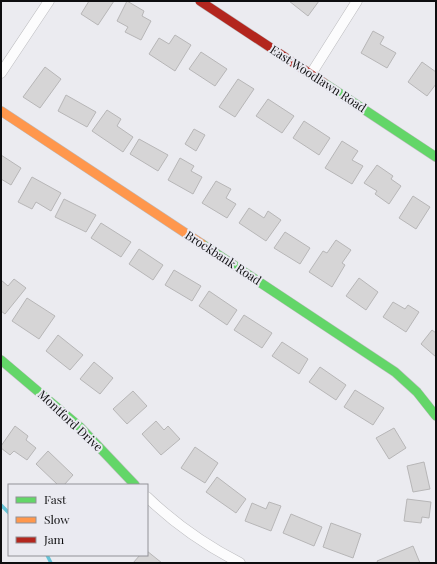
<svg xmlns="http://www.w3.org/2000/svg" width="437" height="564" viewBox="0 0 437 564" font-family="'Playfair Display',serif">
  <rect width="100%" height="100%" fill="#ebebf0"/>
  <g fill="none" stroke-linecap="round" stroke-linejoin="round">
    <!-- stream -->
    <path stroke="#65c3d7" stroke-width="3.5" d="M1,505L9,513
      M47,555L51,563"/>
  </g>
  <!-- building -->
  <path fill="#d6d5d6" stroke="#b7b6b7" d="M89,1H114L98,25L81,14Z
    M127,1L144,11L142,16L151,21L141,40L125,32L128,27L117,21Z
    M289,1H319L308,16Z
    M373,31L384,37L380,44L396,53L387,68L361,53Z
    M175,35L191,45L175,71L149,54L159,38L169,44Z
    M201,52L227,69L215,86L189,69Z
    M422,62L436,72V84L427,96L408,82Z
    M45,67L61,79L40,108L23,97Z
    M238,79L254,89L235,117L219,107Z
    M66,95L96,112L87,127L58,111Z
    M268,99L294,116L282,133L256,116Z
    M107,110L121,119L117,126L133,137L123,152L92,131Z
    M304,121L330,138L319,155L293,138Z
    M194,129L205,135L196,151L185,144Z
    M139,139L168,155L158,171L130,154Z
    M342,141L358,151L352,160L363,166L352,184L325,168Z
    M1,155L21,168L11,185L1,179Z
    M180,158L194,166L191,171L202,177L193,194L168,180Z
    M377,165L393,176L391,179L401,186L389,204L375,194L377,191L364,183Z
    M32,177L61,193L51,211L36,202L32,209L18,202Z
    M216,181L231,189L226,198L236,204L227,218L202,203Z
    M413,196L430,207L416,229L399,218Z
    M64,199L96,215L86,232L55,217Z
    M249,208L264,218L268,211L281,220L266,241L239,223Z
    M101,223L131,242L121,257L91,238Z
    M285,232L310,248L300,264L274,248Z
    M336,240L351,250L342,263L345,265L332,287L309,272L323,251L327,253Z
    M139,249L163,265L153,280L129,264Z
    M174,270L201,286L192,301L165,285Z
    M359,278L378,292L366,310L346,296Z
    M14,279L26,288L5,314L1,311V280L8,286Z
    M209,291L237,310L227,325L199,306Z
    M27,298L55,316L39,339L12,321Z
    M393,302L405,309L408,305L419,312L406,332L383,317Z
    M244,315L272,333L262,348L234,330Z
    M432,330L436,333V357L421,344Z
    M58,335L83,355L70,370L46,351Z
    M282,342L308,359L299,374L272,356Z
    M94,362L113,378L100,394L80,379Z
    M320,367L346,385L336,400L309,382Z
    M355,390L384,408L373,425L344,407Z
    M133,391L147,406L127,424L113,409Z
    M156,421L164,430L168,426L180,439L161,455L142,434Z
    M15,426L28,436L26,440L36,448L27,460L14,451L10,455L1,448V446Z
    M394,428L406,448L389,459L376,438Z
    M195,447L218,463L205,483L181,468Z
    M48,451L73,475L64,485H58L36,464Z
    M424,462L430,489L413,492L407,466Z
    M217,477L246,499L236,513L206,492Z
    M407,499L431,502L429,518L422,517L421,523L404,521Z
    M269,502L281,506L271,531L245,521L252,503L266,509Z
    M291,514L322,527L314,546L283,533Z
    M331,523L361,534L353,558L323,547Z
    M413,546L420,563H378L377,561Z
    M147,551L162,563H133L140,555H147Z"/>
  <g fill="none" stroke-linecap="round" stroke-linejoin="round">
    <!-- street casing -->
    <g stroke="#bbbbbe" stroke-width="11">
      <path id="street" d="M1,73L49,1
        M311,74L357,1
        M147,497C174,523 207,546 240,563"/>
    </g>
    <!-- fast casing -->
    <g stroke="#bbbbbe" stroke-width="10">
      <path id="fast" d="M324,83L436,157
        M202,244L395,372L417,392L436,416
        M1,360L80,427L135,485"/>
    </g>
    <!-- slow casing -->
    <g stroke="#bbbbbe" stroke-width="10">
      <path id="slow" d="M1,111L202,244"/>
    </g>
    <!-- jam casing -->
    <g stroke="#bbbbbe" stroke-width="10">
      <path id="jam" d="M200,1L324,83"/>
    </g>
    <!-- street -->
    <use href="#street" stroke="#fcfcfd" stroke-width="10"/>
    <!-- fast -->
    <use href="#fast" stroke="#63d668" stroke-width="9"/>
    <!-- slow -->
    <use href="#slow" stroke="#ff974d" stroke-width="9"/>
    <!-- jam -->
    <use href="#jam" stroke="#b3261e" stroke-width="9"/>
  </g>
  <g text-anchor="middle" stroke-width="4" stroke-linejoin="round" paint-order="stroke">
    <!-- street labels -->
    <g font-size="12" fill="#0e0e10" stroke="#eaeaf1">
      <text transform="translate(318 79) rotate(33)" y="4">East Woodlawn Road</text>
      <text transform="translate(223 258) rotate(33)" y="4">Brockbank Road</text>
      <text transform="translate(70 421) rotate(43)" y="4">Montford Drive</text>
    </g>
  </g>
  <!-- border -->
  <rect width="437" height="564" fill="none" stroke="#0e0e10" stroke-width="4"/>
  <!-- legend -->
  <rect x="8" y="484" width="140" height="72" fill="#eaeaf1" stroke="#929297"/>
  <rect x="16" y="497" width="20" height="6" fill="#63d668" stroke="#929297"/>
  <text x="44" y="504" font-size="12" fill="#0e0e10">Fast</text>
  <rect x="16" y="517" width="20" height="6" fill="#ff974d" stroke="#929297"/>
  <text x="44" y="524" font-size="12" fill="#0e0e10">Slow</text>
  <rect x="16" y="537" width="20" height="6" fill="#b3261e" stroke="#929297"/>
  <text x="44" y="544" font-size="12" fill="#0e0e10">Jam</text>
</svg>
